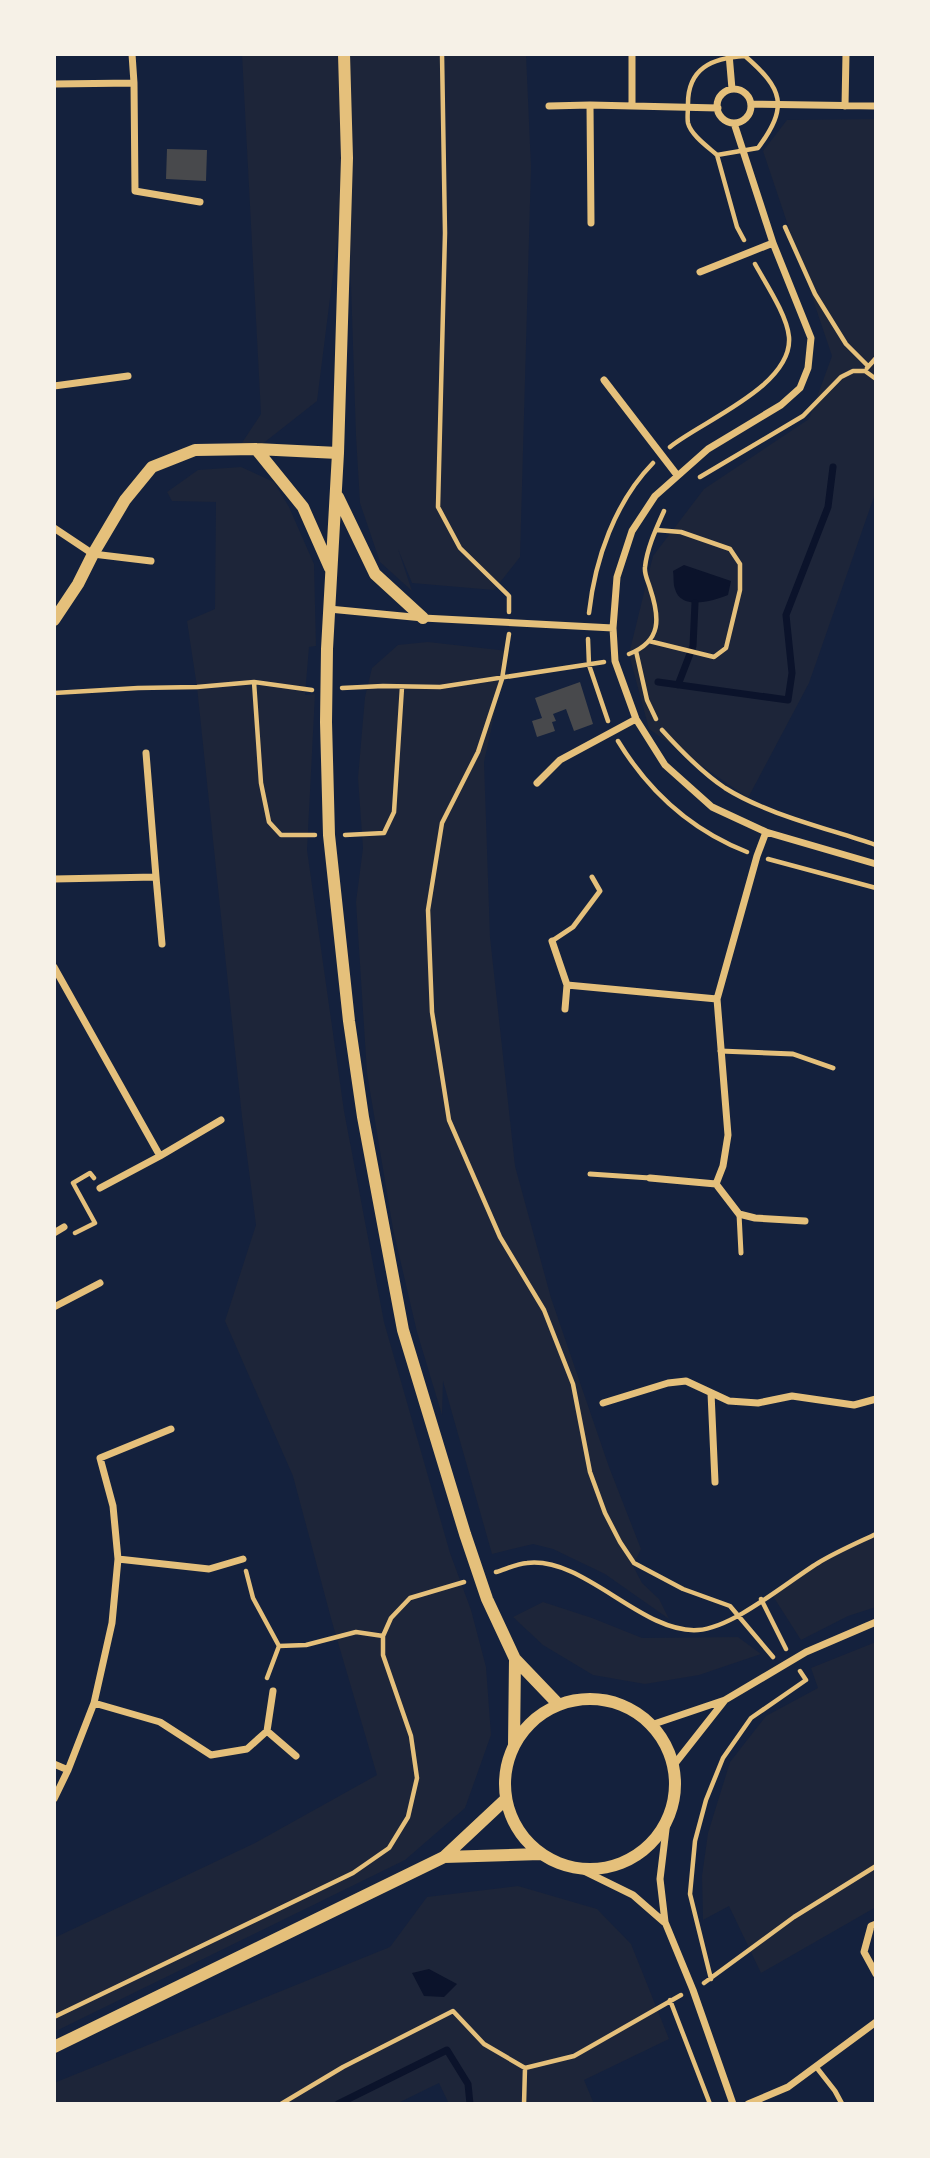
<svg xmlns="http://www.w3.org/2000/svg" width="930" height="2158" viewBox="0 0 930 2158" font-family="Literata,serif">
  <rect width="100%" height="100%" fill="#14213d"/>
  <!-- green -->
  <path fill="#1d2539" d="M242,54H526L531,167L520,557L494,590L412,583L398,549L412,591L380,562L360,503L356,436L347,164L317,401L256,449H238L261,414Z
    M876,119V491L809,683L748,798L649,729L629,654L653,556L704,489L809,419L832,356L763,151L787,120Z
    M241,467L274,482L289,507L314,564L316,646L309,647L305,695L315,694L307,850L344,1111L384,1322L450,1553L471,1610L486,1667L491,1735L465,1808L405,1860L54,2032V1938L255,1843L377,1775L332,1622L293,1476L225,1321L256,1225L242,1117L197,687L187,621L215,609L216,502L172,501L167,492L198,470Z
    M428,642L508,651L484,762L490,937L515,1166L551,1298L609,1467L641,1549L634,1563L626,1552L642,1583L659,1599L669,1619L605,1574L553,1549L533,1544L492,1554L443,1381L442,1415L417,1332L393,1229L367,1073L356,902L363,848L358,778L365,697L372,668L398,645Z
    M876,1534V1607L848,1616L801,1640L771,1593L821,1561Z
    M543,1602L592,1618L642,1638L738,1637L761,1654L699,1675L645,1684L593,1675L543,1645L513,1617Z
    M876,1642V1907L761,1973L729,1906L703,1920L702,1876L708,1833L730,1762L766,1716L818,1688L811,1668Z
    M518,1886L597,1909L631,1944L669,2039L584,2080L594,2104H449L439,2083L396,2104H54V2083L390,1947L427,1897Z"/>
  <!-- water -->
  <path fill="#0b132b" d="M684,565L731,581L728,595C713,601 681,611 675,589C673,584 674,577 673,571Z
    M429,1969L457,1984L444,1997L424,1996L412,1973Z"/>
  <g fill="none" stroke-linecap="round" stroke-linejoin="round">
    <!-- stream -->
    <path stroke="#0b132b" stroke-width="7" d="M658,682L788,700L792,673L786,615L828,507L833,467
      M678,685L693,646L695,603
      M338,2104L447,2050L468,2084L470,2104"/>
  </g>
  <!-- building -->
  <path fill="#48494c" d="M167,149L207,150L206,181L166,179Z
    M580,682L593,724L574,731L566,709L553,714L556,721L552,722L555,731L537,737L532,721L542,718L535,698Z"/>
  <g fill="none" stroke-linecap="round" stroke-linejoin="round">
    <!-- path -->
    <path stroke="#e5c07b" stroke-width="4.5" d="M442,54L445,233L438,507L460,548L509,596V612
      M745,56C783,89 789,106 758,148L717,155C708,147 691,135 688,123C687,118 688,111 688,106C687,68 712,58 745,56Z
      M717,155L737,227L744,240
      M785,227L815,294L846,344L868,366
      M867,368L876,358
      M670,447C702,421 793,386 789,337C787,315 766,284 755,264
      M700,477L803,416L841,377L853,371H865L876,379
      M589,613C595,559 615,502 653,463
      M509,634L502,679L478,752L442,823L428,910L432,1012L449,1120L500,1237L544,1310L573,1384L590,1472L605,1513L620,1542L634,1563L683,1589L730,1606L773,1657
      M588,639L589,665L608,721
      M649,641L714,657L726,648L740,590V564L730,549L681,532L656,530
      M636,651L647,700L656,719
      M629,654C662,641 660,618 650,588C648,581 644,574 645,567C647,548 656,529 664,511
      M254,682L261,783L269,822L281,835H315
      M342,688L383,686L440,687L604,662
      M54,693L138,688L197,687L254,682L312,690
      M662,730C681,751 701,772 725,788C768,815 827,828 876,845
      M618,741C649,792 691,830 747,852
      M345,835L384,833L394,812L402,687
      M768,859L876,888
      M75,1233L95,1223L73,1183L90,1173L94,1178
      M246,1571L253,1598L279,1646L267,1678
      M496,1572C506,1569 516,1564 527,1563C584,1556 642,1634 698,1630C733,1628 787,1582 818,1563C836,1552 857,1543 876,1534
      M761,1599L786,1649
      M279,1646L306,1645L356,1632L383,1636
      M711,1979L690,1894L695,1841L706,1800L723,1758L751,1718L806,1680L800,1671
      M704,1983L794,1917L876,1866
      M670,2000L710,2104
      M54,2017L353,1873L389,1848L408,1817L417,1778L411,1736L383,1655V1636L391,1618L410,1598L464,1582
      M281,2104L343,2067L453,2011L484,2044L525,2068L574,2056L681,1995
      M524,2104L525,2068"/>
    <!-- service -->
    <path stroke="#e5c07b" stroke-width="5" d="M552,941L573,927L600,891L592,877
      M720,1051L793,1054L833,1068
      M590,1174L650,1178
      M739,1214L741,1253
      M817,2068L835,2091L842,2104"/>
    <!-- minor -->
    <path stroke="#e5c07b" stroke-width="7" d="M132,54L134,83
      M632,54V106
      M729,54L732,89
      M54,84L134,83L135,191L200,202
      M717 106a17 17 0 1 1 34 0a17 17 0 1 1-34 0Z
      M751,104L876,106
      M590,105L591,223
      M549,106L590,105L718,108
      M845,106L846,54
      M734,123L773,243L811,338L808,368L800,388L781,405L708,449L655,496L632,531L617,577L613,628L615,661L636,719L665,765L712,807L766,832L876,864
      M700,272L773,243
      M604,380L677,475
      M54,386L128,376
      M54,528L93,554L151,561
      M329,609L423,618L613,628
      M146,753L156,877
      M537,783L560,760L636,719
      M766,832L757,856L717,999L728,1135L723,1166L716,1184L739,1214L755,1218L805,1221
      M54,879L156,877L162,944
      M552,941L567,985L565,1009
      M54,967L160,1156L100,1188
      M567,985L717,999
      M160,1156L221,1120
      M650,1178L716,1184
      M54,1233L64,1227
      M54,1307L100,1283
      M711,1393L715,1482
      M603,1403L668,1383L686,1381L729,1401L758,1403L792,1396L854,1405L876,1399
      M118,1559L113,1506L100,1458L171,1429
      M94,1703L112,1623L118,1559L209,1569L243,1559
      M651,1725L725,1700L806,1652L876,1622
      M267,1731L296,1756
      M54,1764L68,1770L54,1799
      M673,1766L725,1700
      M68,1770L94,1703L160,1722L211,1755L247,1749L267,1731L273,1691
      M667,1821L660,1879L665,1922L693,1990L733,2104
      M578,1868L633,1895L664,1922
      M876,1924L871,1926L864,1952L876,1974
      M748,2104L788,2087L876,2022"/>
    <!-- tertiary -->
    <path stroke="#e5c07b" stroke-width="12" d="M344,54L347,158L338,453L327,649L326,722L329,835L349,1021L363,1117L403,1330L465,1534L487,1599L515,1659L559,1705
      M256,449L303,507L330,568
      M338,497L375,574L423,618
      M54,620L78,584L93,554L125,500L152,467L195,450L256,449L338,453
      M505 1784a85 85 0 1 1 170 0a85 85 0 1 1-170 0Z
      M514,1745L515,1659
      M444,1857L541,1854
      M54,2047L444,1857L506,1799"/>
  </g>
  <!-- border -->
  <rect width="930" height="2158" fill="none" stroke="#f6f1e7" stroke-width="112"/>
</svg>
